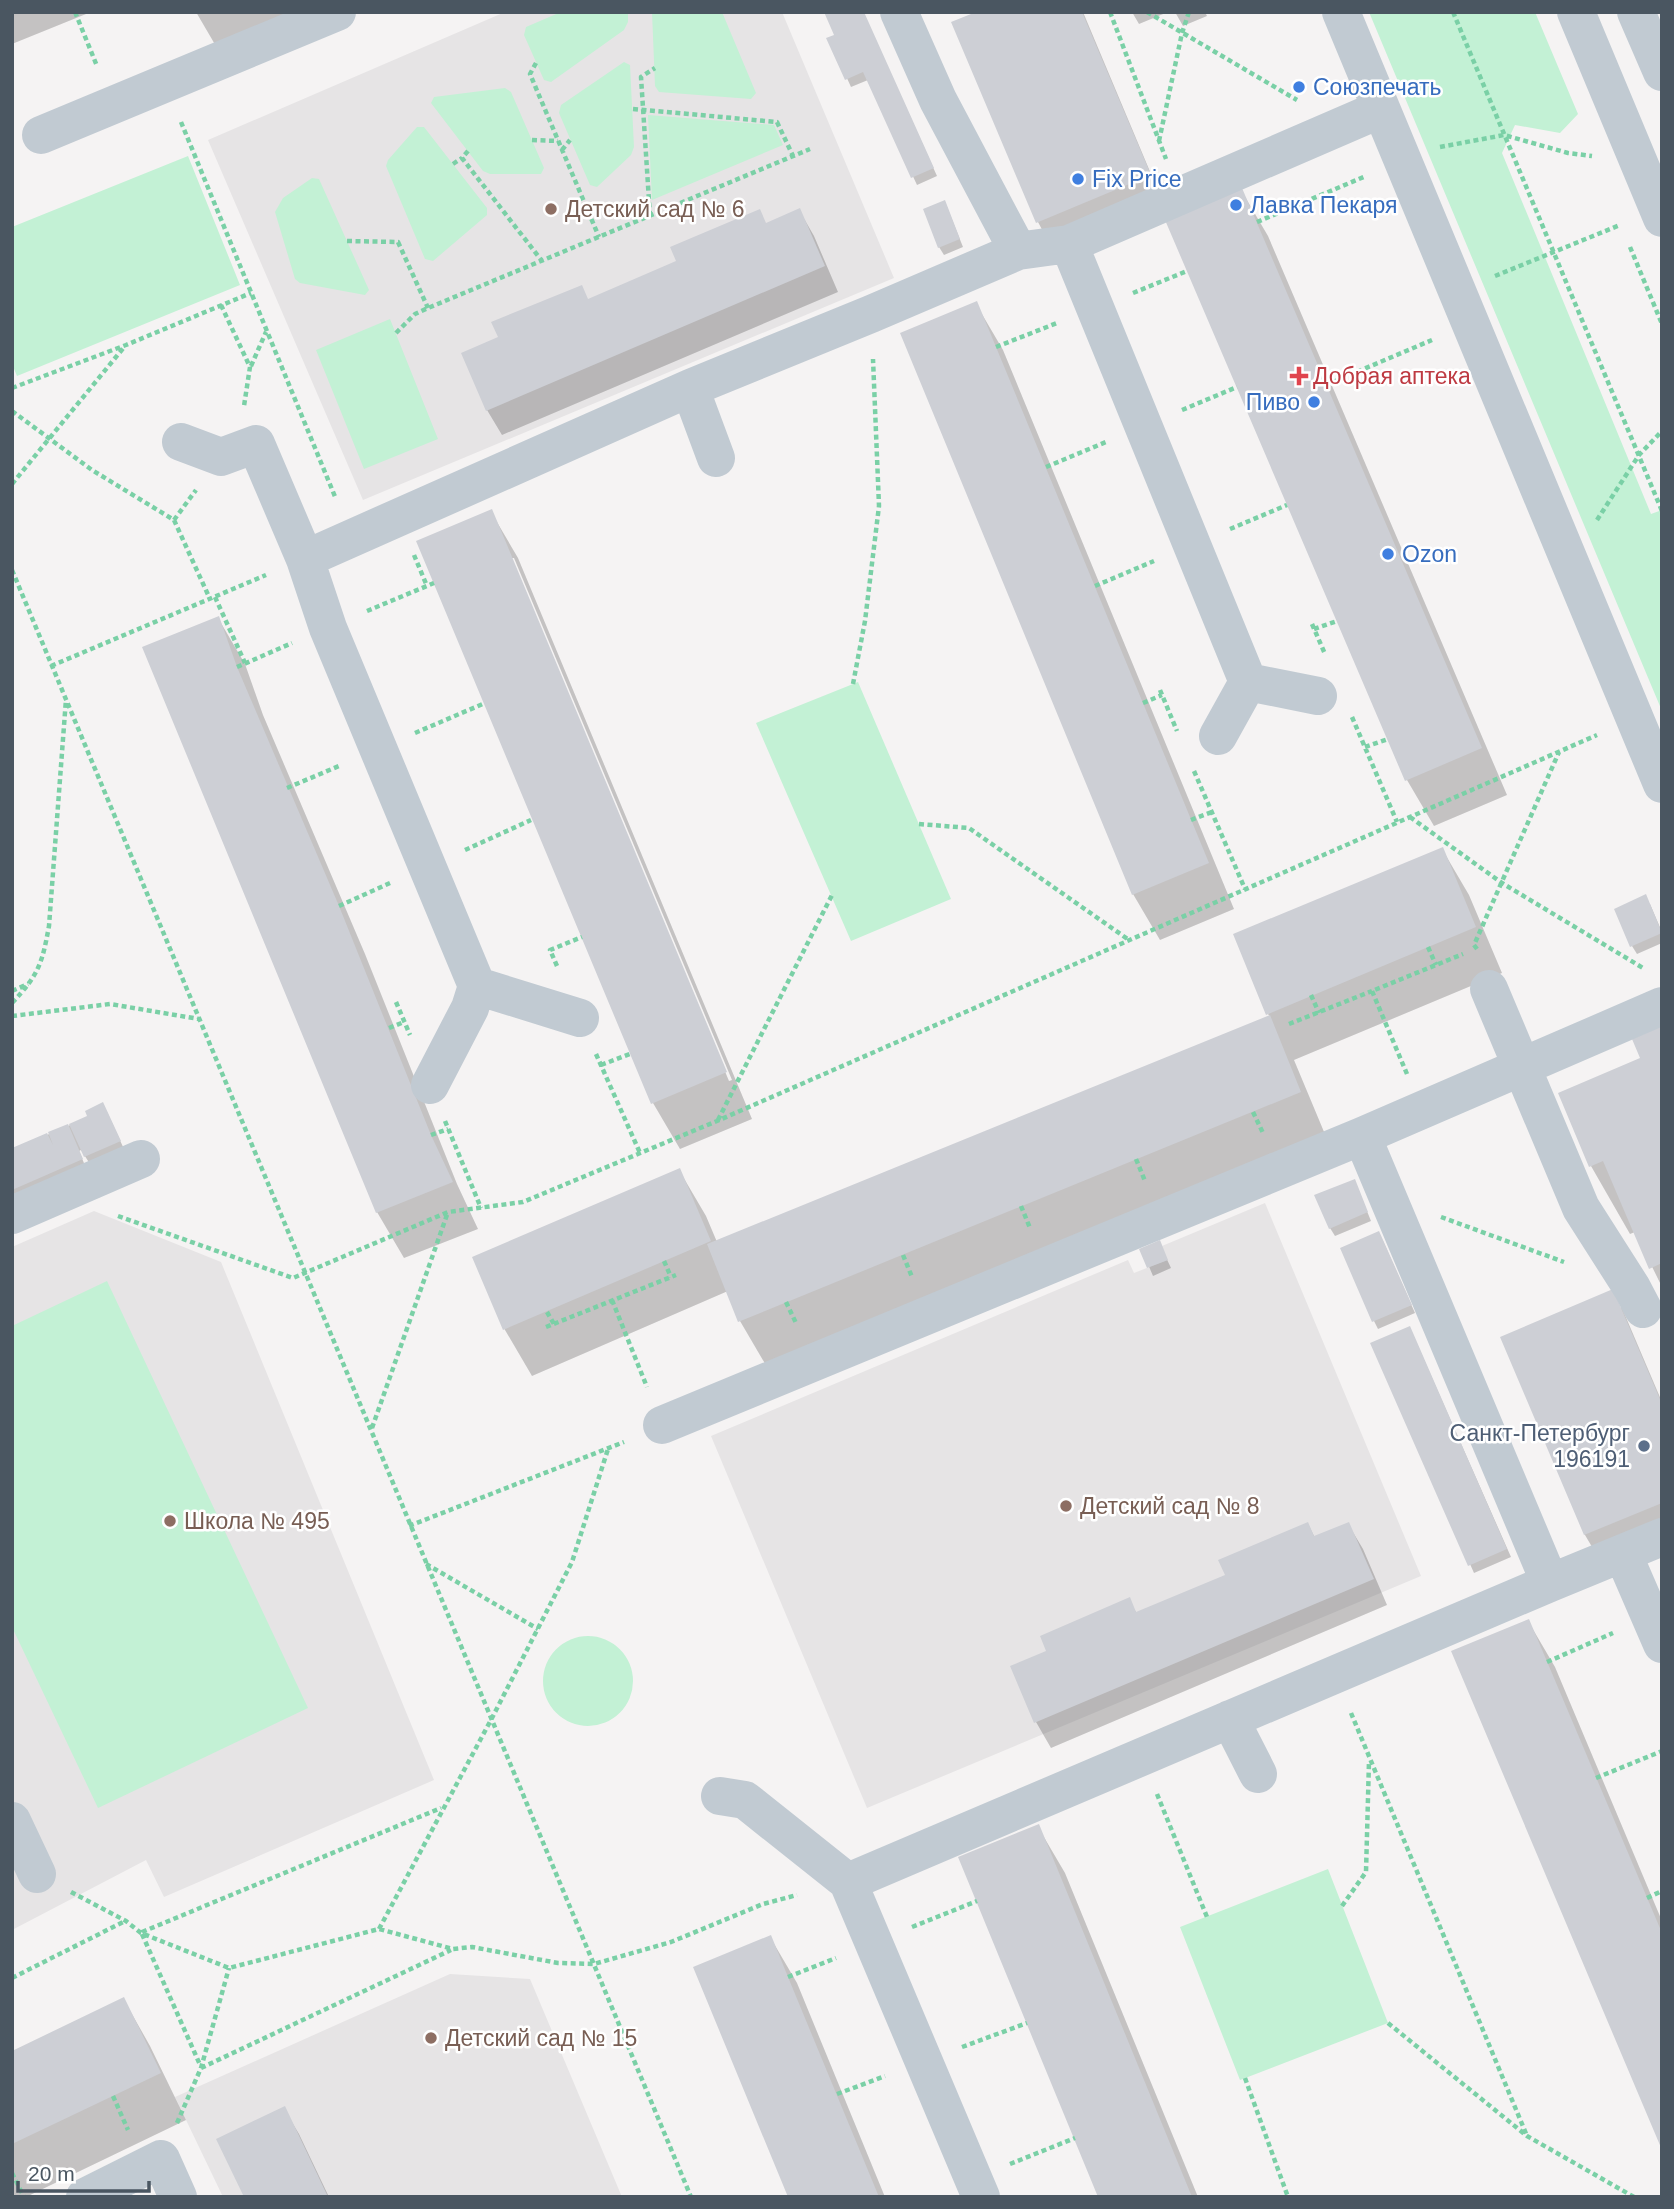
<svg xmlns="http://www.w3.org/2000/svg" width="1674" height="2209" viewBox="0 0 1674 2209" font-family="Helvetica,sans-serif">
  <rect width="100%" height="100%" fill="#f5f3f3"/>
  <!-- education -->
  <path fill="#e6e4e5" d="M505,12H782L894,278L363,500L208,140Z
    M1265,1203L1421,1576L867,1808L711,1436L1128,1260L1134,1273L1167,1260L1162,1246Z
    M94,1211L221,1262L434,1780L164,1897L146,1860L12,1930V1247Z
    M450,1974L530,1979L622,2197H223L175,2097Z"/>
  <!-- green -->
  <path fill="#c3f1d5" d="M561,12H628V22L624,30L551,82L544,80L524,35L526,27Z
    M652,12H722L756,93L751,99L659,92L655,86Z
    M1369,12H1535L1578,114L1560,133L1515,125L1502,153L1651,514L1662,510V711Z
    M624,62L630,65L634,147L631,155L597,187L590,185L559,113L561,105Z
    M505,88L511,92L544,168L541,174H490L483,171L431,103L434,97Z
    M648,115L774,125L783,145L652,200Z
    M417,127H424L487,208V215L433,261L425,259L386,166L388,160Z
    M188,156L240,285L17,376L12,364V227Z
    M312,178L319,179L369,290L365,295L300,283L295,279L275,212L283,198Z
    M390,319L438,439L364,469L316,350Z
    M858,682L951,899L851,941L756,723Z
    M107,1281L308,1708L98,1808L12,1627V1326Z
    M543 1681a45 45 0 1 1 90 0a45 45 0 1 1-90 0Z
    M1328,1869L1388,2023L1240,2080L1180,1927Z"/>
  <!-- shadow -->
  <path fill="#0003" fill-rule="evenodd" d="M12,12H91L12,44Z
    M196,12H317L220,53Z
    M863,12L937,176L917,185L868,80L851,87L829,39L837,36Z
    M981,12H1083L1159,193L1047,239L1038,222L954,23Z
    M1132,12H1168L1139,24Z
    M1175,12H1205L1207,16L1183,26Z
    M1241,190L1268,236L1507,795L1434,826L1407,780Z
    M945,202L963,247L944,255L939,247Z
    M799,210L814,236L838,292L502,435L487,410L589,300Z
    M976,304L1003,350L1234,909L1160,940L1133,894Z
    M491,512L518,558L752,1119L680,1149L653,1103ZM510,558H514L732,1080L729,1081Z
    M218,618L245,664L263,715L365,954L457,1184L478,1229L404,1258L377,1212Z
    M1442,849L1469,895L1502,973L1294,1060L1327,1139L767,1367L740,1321L728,1291L532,1376L505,1330L474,1258L679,1170L706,1216L717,1242L1270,1017L1268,1014Z
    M1650,904L1662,932V943L1637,954L1632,946Z
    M1662,1028V1287L1635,1232L1630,1234L1591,1166L1642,1059Z
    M107,1112L124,1149L90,1164L81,1150L79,1151L86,1168L12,1201V1150L89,1117Z
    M1358,1189L1371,1221L1335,1236L1330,1228Z
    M1383,1241L1415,1313L1378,1329L1374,1321Z
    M1142,1250L1163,1251L1171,1268L1153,1276Z
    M1622,1308L1662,1402V1524L1595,1552L1585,1535L1503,1338Z
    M1414,1337L1511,1557L1474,1573L1372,1344Z
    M1308,1524L1315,1538L1348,1524L1363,1549L1387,1605L1051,1748L1036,1722L1012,1667L1049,1652L1129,1600L1137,1614L1227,1575Z
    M1528,1621L1555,1667L1662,1921V2146Z
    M1038,1827L1065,1873L1198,2197H1100Z
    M770,1937L797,1983L885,2197H790Z
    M124,2000L150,2046L186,2120L26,2197H12V2053Z
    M284,2109L299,2134L329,2197H246Z"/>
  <!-- building -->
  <path fill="#cdcfd5" d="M824,12H864L934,168L911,178L863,72L845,80L826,38L834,35Z
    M976,12H1082L1151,175L1036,223L951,22Z
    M1242,188L1482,748L1405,781L1165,220Z
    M945,200L960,239L938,248L923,209Z
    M800,208L825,266L486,411L461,353L498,337L491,322L582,285L588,299L676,261L670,247L760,209L766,223Z
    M977,301L1209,863L1132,895L900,333Z
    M492,509L727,1072L651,1104L416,541Z
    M219,616L237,667L339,906L431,1135L453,1182L376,1213L142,647Z
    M1443,847L1476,927L1266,1015L1233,934Z
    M1646,894L1662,933L1630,947L1614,909Z
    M1270,1015L1301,1092L738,1322L707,1244Z
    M1662,1026V1263L1649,1269L1603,1161L1589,1167L1558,1093L1640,1058L1632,1039Z
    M103,1102L121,1141L84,1157L69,1124L87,1116L85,1111Z
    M68,1124L83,1159L12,1190V1148L47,1133L53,1145L48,1132Z
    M680,1168L711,1241L503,1330L472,1257Z
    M1355,1179L1368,1212L1329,1229L1314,1195Z
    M1379,1231L1412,1305L1372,1322L1340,1248Z
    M1160,1240L1168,1260L1147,1268L1139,1249Z
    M1613,1289L1662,1404V1503L1584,1535L1500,1337Z
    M1410,1326L1507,1549L1468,1566L1370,1343Z
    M1308,1522L1314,1536L1349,1522L1374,1579L1034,1723L1010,1666L1046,1651L1040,1636L1130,1597L1136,1612L1225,1575L1218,1560Z
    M1529,1619L1662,1933V2150L1451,1651Z
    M1039,1824L1192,2197H1098L958,1857Z
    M771,1935L788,1977L879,2197H788L693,1967Z
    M124,1997L161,2073L12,2144V2051Z
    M285,2106L328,2197H244L216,2139Z"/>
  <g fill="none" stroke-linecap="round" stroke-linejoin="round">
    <!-- path -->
    <path stroke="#7ad0a6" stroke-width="4.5" stroke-dasharray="5 3.5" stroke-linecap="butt" d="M75,12L97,66
      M1110,12L1166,159
      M1147,12L1297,100
      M1453,12L1662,511
      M536,63L530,74L599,237
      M633,109L777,122L793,156
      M181,122L336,499
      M532,140L558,141
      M1159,141L1182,33L1189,12
      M1440,147L1504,135L1568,153L1592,156
      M562,150L570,140
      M468,151L462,158L542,261
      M453,164L462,158
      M650,216L641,77L655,68
      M1257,222L1366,176
      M347,241L398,242L428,308
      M1630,247L1662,324
      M1495,276L1620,225
      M1133,293L1187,271
      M221,305L250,367L244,406
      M396,333L415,314L428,308L810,149
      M996,347L1057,323
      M251,366L266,332
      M1326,385L1432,340
      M12,388L126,345L251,293
      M1182,410L1237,387
      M12,411L92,470L174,520L210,599
      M1046,467L1106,442
      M12,484L125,346
      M174,520L196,490
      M1597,520L1639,455L1662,431
      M1230,529L1287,505
      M414,555L427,586
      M12,570L691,2197
      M1095,586L1154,561
      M215,597L245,663
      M367,611L434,583
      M1312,624L1325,654
      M1314,629L1337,621
      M51,666L266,575
      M237,667L292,643
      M853,684L865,621L879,506L873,359
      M1160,690L1177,731
      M1143,703L1162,695
      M1352,717L1397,822
      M415,733L485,703
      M1365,747L1388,739
      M1194,771L1245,889
      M287,788L339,766
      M1410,817L1502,883L1643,968
      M1191,820L1212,812
      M919,824L969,828L1129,940
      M465,850L531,820
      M339,906L390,883
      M1428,947L1436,965
      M1477,949L1474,945L1559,752
      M557,966L550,950L582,937
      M12,991L28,984
      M1311,995L1319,1013
      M396,1002L410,1035
      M12,1003C39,974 42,964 49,926L66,699
      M12,1016L110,1004L199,1019
      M1289,1024L1372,991
      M389,1028L404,1022
      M596,1054L640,1153
      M601,1065L630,1054
      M1407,1074L1372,991L1463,954
      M1253,1112L1263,1133
      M718,1120L832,895
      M445,1121L481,1208
      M431,1135L448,1129
      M1136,1159L1145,1181
      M1021,1206L1030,1228
      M118,1216L293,1278L448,1212L523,1202L717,1121L1597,735
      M1441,1217L1564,1262
      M903,1255L912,1277
      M664,1261L671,1277
      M612,1300L647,1387
      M786,1302L796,1323
      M547,1312L554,1324
      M546,1327L676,1275
      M372,1428L448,1212
      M409,1526L624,1442
      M426,1564L538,1629
      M1547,1662L1613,1633
      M1351,1713L1527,2136
      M1596,1778L1662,1751
      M1157,1794L1207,1917
      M71,1892L126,1921L141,1933L229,1968L379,1929L453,1949L472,1947L558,1963L594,1964L671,1942L763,1904L797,1895
      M1647,1898L1662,1891
      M1342,1906L1366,1872L1369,1761
      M912,1927L977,1901
      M379,1929L492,1718L572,1562L608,1449
      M142,1932L441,1808
      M142,1934L201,2067
      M788,1977L836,1958
      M12,1978L125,1921
      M1388,2023L1527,2136L1634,2197
      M962,2047L1027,2023
      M201,2068L451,1950
      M1245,2078L1288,2197
      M837,2094L885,2076
      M113,2096L128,2130
      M177,2123L201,2068L229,1968
      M1010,2164L1075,2138
      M12,2173L24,2197"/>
    <!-- minor -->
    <path stroke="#c1cad2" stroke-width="38" d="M899,12L938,100L1018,251
      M1341,12L1662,784
      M1576,12L1662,218
      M1636,12L1662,72
      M41,135L337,12
      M1069,244L1248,682L1318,696
      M690,388L716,458
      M181,442L221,457L256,444L305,559L690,388L871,314L1018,251L1069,244L1381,109
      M305,559L328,628L477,986L470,1008L430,1085
      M1218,736L1248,682
      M477,986L580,1018
      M1489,989L1581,1208L1632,1288L1643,1309
      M1362,1136L1550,1583
      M12,1215L141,1159
      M662,1425L1362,1136L1662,1006
      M1623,1554L1662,1644
      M1230,1719L1258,1774
      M720,1796L745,1800L848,1882L981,2197
      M12,1821L37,1874
      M848,1882L1550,1583L1662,1537
      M85,2197L161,2159L178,2197"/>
  </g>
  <!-- markers -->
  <g fill="#3f7fe0" stroke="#fff" stroke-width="2.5">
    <circle cx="1299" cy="87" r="7"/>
    <circle cx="1078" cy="179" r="7"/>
    <circle cx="1236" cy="205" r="7"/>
    <circle cx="1314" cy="402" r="7"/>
    <circle cx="1388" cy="554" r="7"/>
  </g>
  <g fill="#8d6e63" stroke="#fff" stroke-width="2.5">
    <circle cx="551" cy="209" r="7"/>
    <circle cx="1066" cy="1506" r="7"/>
    <circle cx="170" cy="1521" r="7"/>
    <circle cx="431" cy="2038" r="7"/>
  </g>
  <path fill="#e0444e" stroke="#fff" stroke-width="2.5" d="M1295.5 365.5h7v7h7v7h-7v7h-7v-7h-7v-7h7z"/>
  <circle fill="#5c6f8a" stroke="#fff" stroke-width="2.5" cx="1644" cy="1446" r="7"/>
  <g text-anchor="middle" stroke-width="5" stroke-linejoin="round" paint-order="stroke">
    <!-- shop labels -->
    <g font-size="23" fill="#366cbe" stroke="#fff" text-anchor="start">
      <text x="1313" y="95">Союзпечать</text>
      <text x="1092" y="187">Fix Price</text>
      <text x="1250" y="213">Лавка Пекаря</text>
      <text x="1300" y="410" text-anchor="end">Пиво</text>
      <text x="1402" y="562">Ozon</text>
    </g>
    <!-- education labels -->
    <g font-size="23" fill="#785e54" stroke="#fff" text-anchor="start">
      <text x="565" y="217">Детский сад № 6</text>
      <text x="1080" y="1514">Детский сад № 8</text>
      <text x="184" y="1529">Школа № 495</text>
      <text x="445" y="2046">Детский сад № 15</text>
    </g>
    <!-- health labels -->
    <g font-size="23" fill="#be3a42" stroke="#fff" text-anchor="start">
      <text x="1313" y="384">Добрая аптека</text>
    </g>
    <!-- service labels -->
    <g font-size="23" fill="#4e5e75" stroke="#fff" text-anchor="end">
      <text x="1630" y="1441">Санкт-Петербург<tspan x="1630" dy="26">196191</tspan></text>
    </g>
  </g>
  <!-- border -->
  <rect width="1674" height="2209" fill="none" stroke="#4a5661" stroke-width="28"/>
  <!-- scale -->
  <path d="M18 2181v10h131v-10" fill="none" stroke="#4a5661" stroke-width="3.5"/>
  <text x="28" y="2181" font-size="21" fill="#4a5661" stroke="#ffffff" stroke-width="5" paint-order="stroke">20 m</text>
</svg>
